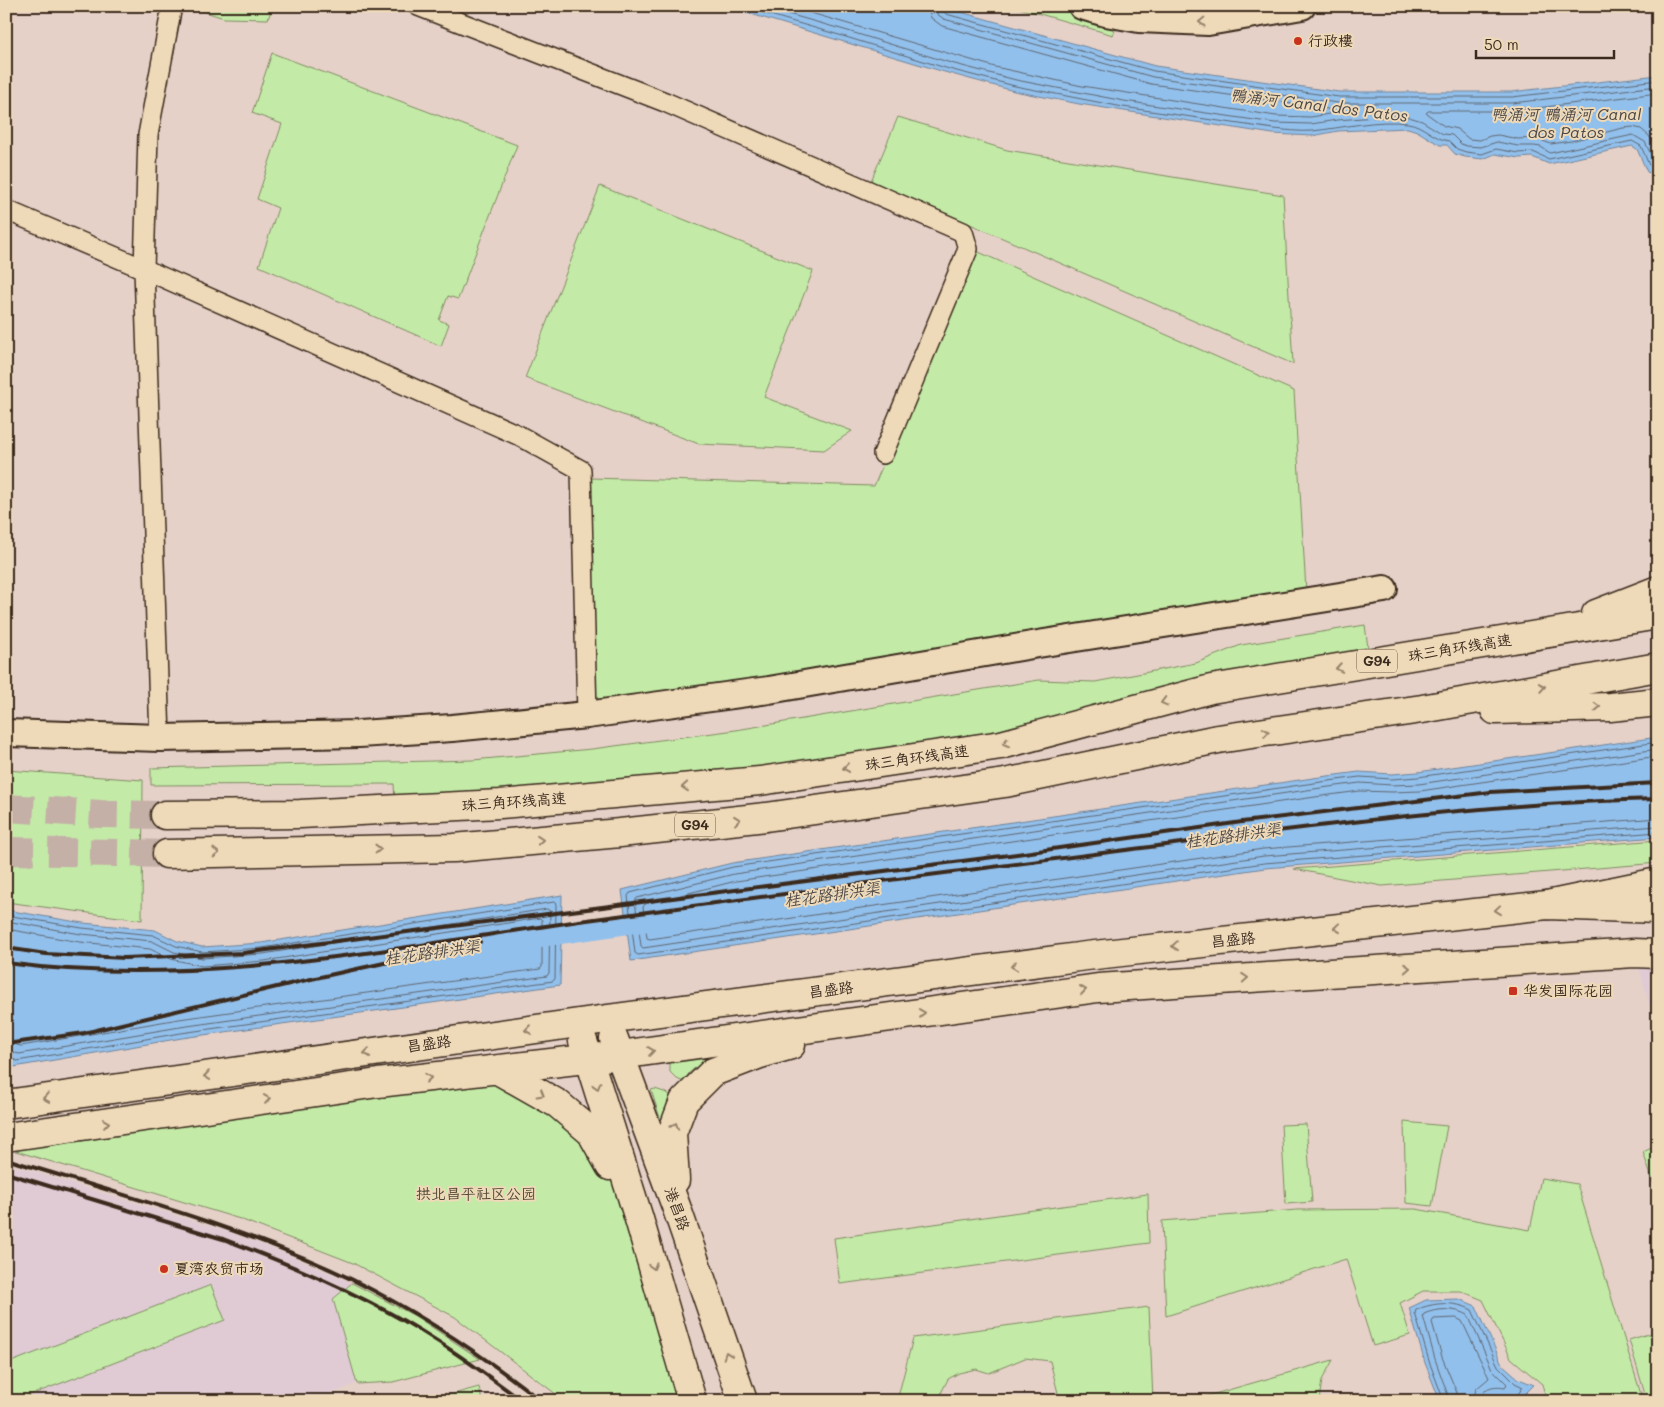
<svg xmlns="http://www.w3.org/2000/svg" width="1664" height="1407" viewBox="0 0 1664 1407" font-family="Mali,'LXGW WenKai TC',sans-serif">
  <rect width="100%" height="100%" fill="#e6d1c8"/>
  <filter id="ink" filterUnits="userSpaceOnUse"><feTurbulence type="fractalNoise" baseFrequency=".02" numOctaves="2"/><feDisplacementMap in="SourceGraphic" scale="10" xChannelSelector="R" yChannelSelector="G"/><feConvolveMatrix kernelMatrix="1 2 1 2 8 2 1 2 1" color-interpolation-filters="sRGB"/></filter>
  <g filter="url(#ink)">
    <!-- built -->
    <path fill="#e0cbd4" d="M1635,954L1658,959V1032H1657Z
      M6,1163L227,1231L290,1255L352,1283L333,1299L357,1383L315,1401H6Z"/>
    <!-- green -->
    <path fill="#c3eba7" stroke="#7f8a62" d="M187,6H273L268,19L224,18Z
      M1012,6H1052L1116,28L1113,35Z
      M272,53L517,145L458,299L448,296L439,320L449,324L441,346L259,266L278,208L257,199L282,124L252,113Z
      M898,117L1007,150L1283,195L1293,364L871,181Z
      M600,186L813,271L764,397L852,431L824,450L699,444L525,378Z
      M974,250L1294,391L1306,591L593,710L590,478L874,486Z
      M1365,625L1369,656L999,741L756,777L395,804L394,784L151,785V768L473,760L592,749L736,730L1039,680L1095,682L1196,663L1241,645Z
      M6,770L143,780L142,920L6,902Z
      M1658,840V863L1382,886L1294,869Z
      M703,1057L705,1060L689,1073L684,1082L677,1079L670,1072V1062Z
      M498,1070L591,1133L639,1219L691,1401H565L455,1317L353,1263L240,1219L6,1148Z
      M655,1089L667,1093L675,1099L663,1127L651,1090Z
      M1404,1122L1447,1126L1432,1206L1406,1203Z
      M1306,1124L1312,1202L1286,1204L1281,1125Z
      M1658,1145V1197L1643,1152Z
      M1541,1178L1577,1184L1643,1401H1547L1542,1384L1511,1358L1483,1300L1461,1291H1423L1400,1303L1410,1335L1373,1346L1346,1259L1166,1316L1162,1221L1297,1210L1416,1209L1530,1230Z
      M1148,1194L1149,1243L840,1284L834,1238Z
      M352,1283L415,1316L480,1359L393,1382L357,1384L333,1299Z
      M211,1285L225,1320L15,1401H6V1364Z
      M1149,1307L1153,1401H1060L1050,1361L1025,1358L989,1373L976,1369L959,1373L948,1379L942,1391L940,1401H897L913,1338Z
      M1658,1331V1401H1647L1629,1340Z
      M1333,1360L1322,1380L1319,1401H1190Z
      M479,1387L482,1401H428Z"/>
    <!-- water -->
    <path fill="#92c0ec" stroke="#6f849a" d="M724,6H939L1155,66L1339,92H1511L1658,75V168L1650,173L1647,172L1637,149L1632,146L1549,164L1532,157L1519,158L1495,154L1483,159L1465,157L1455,154L1447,145H1440L1417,131L1408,128L1338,131L1312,136L1273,134L1079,104L1014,91L948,73Z
      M1658,737V837L1265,868L631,961L622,890L732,863L1320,777L1359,772L1392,774L1418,772Z
      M562,895L560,985L182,1038L14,1067L6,1060V910L83,923L155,930L177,941L202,947L261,943Z
      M1459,1299L1476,1306L1502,1364L1519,1379L1534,1385L1519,1400L1497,1397L1487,1401H1440L1425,1363L1409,1308L1426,1300Z"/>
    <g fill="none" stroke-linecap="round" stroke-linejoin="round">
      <!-- shore -->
      <path stroke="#5e6670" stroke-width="1" d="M739,6L846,37L949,69L1015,86L1123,107L1274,129C1286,130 1299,132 1312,131C1343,128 1376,119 1408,123C1424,125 1433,139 1449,141L1457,149L1466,152L1482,154L1496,149L1518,153L1533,152L1549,159L1632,141L1641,146L1649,165L1658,164
        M760,6L848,31L951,63L1016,80L1124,101L1275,123L1311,124L1337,120L1376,117H1409L1422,121L1443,134L1452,135L1461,144L1467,146L1481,147L1497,142L1518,146H1534L1541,147L1550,153L1633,135L1645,142L1652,157L1658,158
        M787,6L995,67L1082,86L1276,116L1311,117L1329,114L1330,112L1328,109L1151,84L942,26L931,18L928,6
        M936,6L937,14L944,19L1153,77L1338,103H1512L1658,86
        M942,6L943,11L946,14L1154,71L1339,97H1512L1658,80
        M1658,93L1513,111H1428L1426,113L1444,126L1457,129L1469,139L1480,140L1490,136L1498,135L1518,139L1535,138L1551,144L1571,141L1623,128L1633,127L1641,129L1649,136L1658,150
        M1658,742L1418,777L1392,779L1360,777L1321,782L733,867L630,893L628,896L635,953L638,955L1264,863L1658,832
        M1658,749L1419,784L1392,785L1360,783L1321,788L734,874L637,898L635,901L641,946L643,948L1264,856L1658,826
        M1658,756L1420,791L1392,792L1360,791L1322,796L736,881L645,904L643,907L647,938L650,939L1263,849L1658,818
        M6,915L82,928L153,935L176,946L202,952L262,948L554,902L556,904L555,979L553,981L181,1033L17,1061L6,1056
        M6,921L81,934L152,941L174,952L202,958L263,954L547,909L550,911L549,973L547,976L180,1027L19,1054L6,1050
        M6,929L80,942L150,949L171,959L202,966L264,961L540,918L542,920V967L540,969L179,1019L21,1046L6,1042
        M1444,1401L1429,1361L1415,1313L1416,1310C1434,1302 1455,1301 1472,1310L1498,1366L1515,1383L1523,1387L1514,1400L1515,1401
        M1450,1401L1435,1359L1423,1316L1424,1314C1436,1308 1456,1308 1468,1315L1492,1369L1507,1384L1505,1387C1493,1385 1482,1387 1481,1401
        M1458,1401L1457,1393L1442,1357L1432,1322L1434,1319L1456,1318L1462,1321L1489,1378L1476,1389L1473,1401"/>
      <!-- canal -->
      <path stroke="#92c0ec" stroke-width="19" d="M536,938L652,921"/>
      <!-- highway-tunnel -->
      <path stroke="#c4b0a6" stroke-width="28" stroke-dasharray="28 14" stroke-linecap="butt" d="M6,808L101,814L165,815
        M6,851L167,854"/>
      <!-- street casing -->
      <g stroke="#3b2a1e" stroke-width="22">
        <path id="street" d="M418,6L665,102L963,232L968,249L883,454
          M6,210L144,269L518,435L581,470L587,715
          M160,738L144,269L148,135L172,6"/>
      </g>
      <!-- secondary casing -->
      <g stroke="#3b2a1e" stroke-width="30">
        <path id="secondary" d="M1082,6L1106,13L1139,19L1208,22L1302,6
          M6,733L160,738L359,734L452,728L587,715L769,690L1038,644L1384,589"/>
      </g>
      <!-- primary casing -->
      <g stroke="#3b2a1e" stroke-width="31">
        <path id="primary" d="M614,1039L677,1209L743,1401
          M583,1041L639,1219L692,1401
          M498,1070L558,1104L591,1132L610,1166
          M6,1104L607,1019L1086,956L1547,905L1658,909
          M6,1137L378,1083L620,1055L1098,988L1634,953L1658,954
          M675,1180L672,1133L684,1101L713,1072L760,1054L791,1045"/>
      </g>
      <!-- highway casing -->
      <g stroke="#3b2a1e" stroke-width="31">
        <path id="highway" d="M1596,614L1658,590
          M1495,710L1610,707L1658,702
          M165,815L300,814L500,804L760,781L1001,745L1211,689L1658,615
          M167,854L454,848L620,833L766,817L1005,783L1218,739L1422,709L1658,667
          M1547,905L1658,882"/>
      </g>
      <!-- street -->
      <use href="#street" stroke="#eed9b8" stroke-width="19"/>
      <!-- secondary -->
      <use href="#secondary" stroke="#eed9b8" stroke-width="26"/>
      <!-- primary -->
      <use href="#primary" stroke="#eed9b8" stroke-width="28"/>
      <!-- highway -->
      <use href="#highway" stroke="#eed9b8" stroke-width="28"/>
      <!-- rail -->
      <path stroke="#3b2a1e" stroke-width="4" d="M6,948L46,954L125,958L243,953L1017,854L1242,822L1491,792L1658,783
        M6,963C199,989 396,947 587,920C767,895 946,873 1126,850C1302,828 1480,803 1658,799
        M6,1044L84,1033L302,981L480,942
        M6,1159C123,1195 243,1227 353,1280C419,1313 483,1355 541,1401
        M6,1173L223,1239C279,1260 335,1283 388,1312C435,1337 479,1369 522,1401"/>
    </g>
    <!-- one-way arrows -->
    <defs><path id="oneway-chevron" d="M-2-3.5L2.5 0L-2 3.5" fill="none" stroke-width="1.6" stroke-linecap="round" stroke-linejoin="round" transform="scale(1.25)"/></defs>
    <g stroke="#94826b">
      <use href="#oneway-chevron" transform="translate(1202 22) rotate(179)"/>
      <use href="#oneway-chevron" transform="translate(1339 668) rotate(170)"/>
      <use href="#oneway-chevron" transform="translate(1542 687) rotate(-10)"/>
      <use href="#oneway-chevron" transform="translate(1164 702) rotate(165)"/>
      <use href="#oneway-chevron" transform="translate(1597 707) rotate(-2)"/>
      <use href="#oneway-chevron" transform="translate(1266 732) rotate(-9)"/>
      <use href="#oneway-chevron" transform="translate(1006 743) rotate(166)"/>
      <use href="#oneway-chevron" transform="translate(846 768) rotate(172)"/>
      <use href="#oneway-chevron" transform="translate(685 787) rotate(175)"/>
      <use href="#oneway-chevron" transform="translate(737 820) rotate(-6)"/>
      <use href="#oneway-chevron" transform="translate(540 840) rotate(-5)"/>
      <use href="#oneway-chevron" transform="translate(378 849) rotate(-1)"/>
      <use href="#oneway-chevron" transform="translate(216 853) rotate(-1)"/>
      <use href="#oneway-chevron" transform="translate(1498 910) rotate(174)"/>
      <use href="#oneway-chevron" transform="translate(1337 928) rotate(174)"/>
      <use href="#oneway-chevron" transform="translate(1175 946) rotate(174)"/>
      <use href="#oneway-chevron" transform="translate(1014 966) rotate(173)"/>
      <use href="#oneway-chevron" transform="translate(1407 968) rotate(-4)"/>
      <use href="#oneway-chevron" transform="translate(1245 978) rotate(-4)"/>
      <use href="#oneway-chevron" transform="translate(1083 990) rotate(-8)"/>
      <use href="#oneway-chevron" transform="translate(922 1013) rotate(-8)"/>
      <use href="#oneway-chevron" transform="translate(528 1030) rotate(172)"/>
      <use href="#oneway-chevron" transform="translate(651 1051) rotate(-8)"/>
      <use href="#oneway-chevron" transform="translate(367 1053) rotate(172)"/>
      <use href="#oneway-chevron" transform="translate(207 1076) rotate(172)"/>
      <use href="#oneway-chevron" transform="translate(428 1078) rotate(-6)"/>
      <use href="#oneway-chevron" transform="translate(597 1086) rotate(73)"/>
      <use href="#oneway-chevron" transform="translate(541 1094) rotate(30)"/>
      <use href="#oneway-chevron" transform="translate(46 1098) rotate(172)"/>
      <use href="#oneway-chevron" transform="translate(267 1099) rotate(-8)"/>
      <use href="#oneway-chevron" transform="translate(106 1123) rotate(-8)"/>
      <use href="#oneway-chevron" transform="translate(675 1126) rotate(-71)"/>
      <use href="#oneway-chevron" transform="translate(653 1266) rotate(74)"/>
      <use href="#oneway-chevron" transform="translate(727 1355) rotate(-109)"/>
    </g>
  </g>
  <!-- markers -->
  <g fill="#c8321e" stroke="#eed9b8" stroke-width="2">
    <circle cx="1298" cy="41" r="5"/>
    <rect x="1508" y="986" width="10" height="10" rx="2.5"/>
    <circle cx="164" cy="1269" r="5"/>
  </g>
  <g text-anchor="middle" stroke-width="4" stroke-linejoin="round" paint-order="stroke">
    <!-- shield labels -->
    <g fill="#eed9b8" stroke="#715e4c" stroke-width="1">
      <rect x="1357" y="649.5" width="40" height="23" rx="4"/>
      <rect x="675" y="813.5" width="40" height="23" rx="4"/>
    </g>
    <g font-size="14" font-weight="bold" fill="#3b2a1e">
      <text x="1377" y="666">G94</text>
      <text x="695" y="830">G94</text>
    </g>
    <!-- poi labels -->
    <g font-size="15" fill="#3b2a1e" stroke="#eed9b8" text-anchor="start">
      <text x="1308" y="46">行政樓</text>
      <text x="1523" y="996">华发国际花园</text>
      <text x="174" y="1274">夏湾农贸市场</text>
    </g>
    <!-- street labels -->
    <g font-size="15" fill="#3b2a1e" stroke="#eed9b8">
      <text transform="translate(1460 648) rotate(-9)" y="5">珠三角环线高速</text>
      <text transform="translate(917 758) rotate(-8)" y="5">珠三角环线高速</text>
      <text transform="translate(514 802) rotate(-4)" y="5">珠三角环线高速</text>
      <text transform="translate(1233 940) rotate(-6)" y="5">昌盛路</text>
      <text transform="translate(831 990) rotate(-7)" y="5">昌盛路</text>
      <text transform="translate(429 1044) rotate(-8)" y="5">昌盛路</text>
      <text transform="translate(677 1209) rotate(70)" y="5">港昌路</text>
    </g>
    <!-- park labels -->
    <g font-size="15" fill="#4f4733" stroke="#eed9b8">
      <text x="476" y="1199">拱北昌平社区公园</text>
    </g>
    <!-- water labels -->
    <g font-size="16" font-style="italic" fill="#4c4847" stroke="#eed9b8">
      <text transform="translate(1319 105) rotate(7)" y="6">鴨涌河 Canal dos Patos</text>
      <text x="1566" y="120">鸭涌河 鴨涌河 Canal<tspan x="1566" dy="18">dos Patos</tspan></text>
      <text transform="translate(1233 835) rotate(-8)" y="6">桂花路排洪渠</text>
      <text transform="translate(832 894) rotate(-8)" y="6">桂花路排洪渠</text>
      <text transform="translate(432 952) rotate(-8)" y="6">桂花路排洪渠</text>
    </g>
  </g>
  <!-- margin -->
  <rect width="1664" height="1407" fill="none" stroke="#eed9b8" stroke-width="25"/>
  <rect x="12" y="12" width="1639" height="1382" fill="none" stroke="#3b2a1e" stroke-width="2" filter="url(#ink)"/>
  <!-- scale -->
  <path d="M1476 50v8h138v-8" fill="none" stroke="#3b2a1e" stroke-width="2.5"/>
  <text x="1484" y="50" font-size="15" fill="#3b2a1e" stroke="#eed9b8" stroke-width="4" paint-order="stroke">50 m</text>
</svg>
